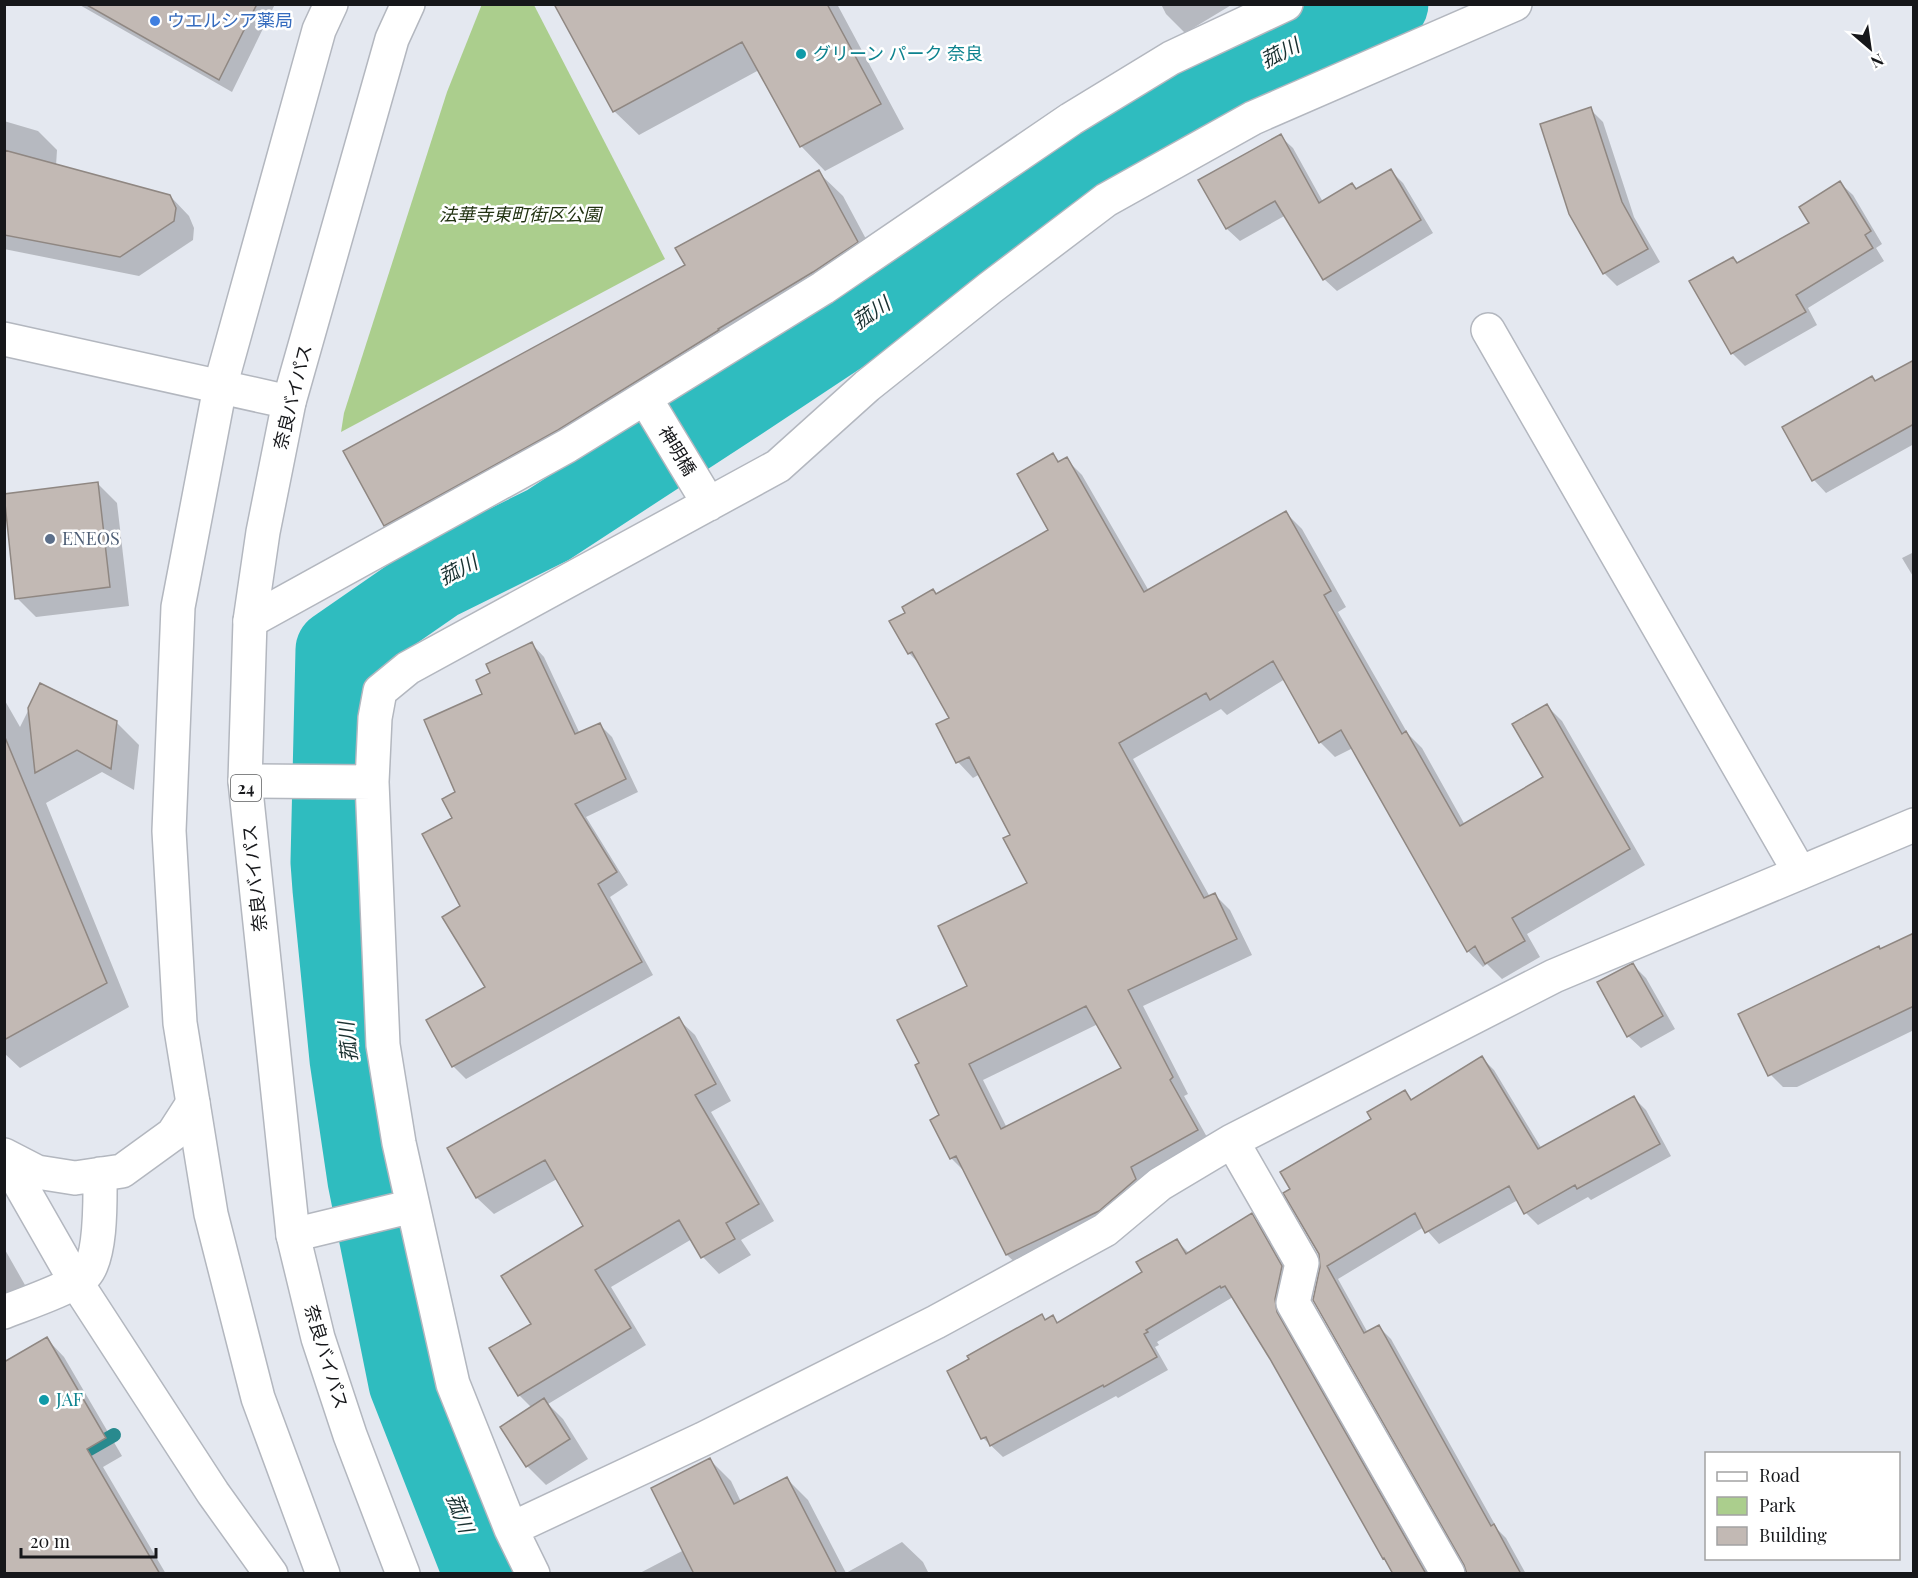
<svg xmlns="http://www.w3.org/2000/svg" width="1918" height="1578" viewBox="0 0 1918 1578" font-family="'Playfair Display','Noto Sans JP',serif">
  <rect width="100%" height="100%" fill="#e4e8f0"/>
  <!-- green -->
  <path fill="#abce8d" d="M482,4L534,5L665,259L341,432L344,413L447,92Z"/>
  <!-- shadow -->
  <path fill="#0003" fill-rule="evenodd" d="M78,4H275L232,92Z
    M556,4H837L904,129L825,171L801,146L759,70L639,135L614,111Z
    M1161,4H1233L1185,33L1166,14Z
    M1590,109L1603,122L1634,217L1660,262L1617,286L1605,274L1571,213Z
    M4,121L38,131L57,150L56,166L170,196L189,216L194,228L193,240L139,276L4,249Z
    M1280,136L1293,148L1323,202L1352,184L1358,190L1391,171L1403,183L1433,233L1337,291L1324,279L1286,215L1240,241L1227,229L1200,180Z
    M818,172L843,196L881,267L409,549L385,525Z
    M1840,183L1853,195L1882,244L1876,248L1884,261L1808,308L1817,325L1745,366L1732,353L1733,258L1739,264L1811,224Z
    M1914,361V444L1826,493L1814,480L1876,382Z
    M1053,455L1060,462L1066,459L1082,475L1149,591L1286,513L1302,529L1346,607L1338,612L1408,734L1422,748L1465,825L1545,777L1547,706L1562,721L1645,865L1527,934L1540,957L1502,979L1487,964L1483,967L1468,951L1353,748L1335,757L1320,742L1285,679L1227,715L1221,709L1133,759L1210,897L1215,895L1230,910L1252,955L1143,1006L1188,1094L1184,1096L1212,1146L1023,1270L1007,1255L966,1173L951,1158L941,1116L969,987L1029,883L1012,836L980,774L973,778L958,762L951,719L921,666L909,653L937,595L1050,530ZM1098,1024L1123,1069L1007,1128L983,1080Z
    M98,484L117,503L129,606L36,617L17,598L4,495Z
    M1914,552V578L1902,558Z
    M532,644L544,657L580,734L599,724L612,737L638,792L586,817L628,885L610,897L653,975L466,1079L453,1066L428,1021L487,988L462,907L454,818L457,792L484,695L492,674Z
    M41,685L116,722L139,745L134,790L102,772L46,803L129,1007L20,1068L4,1053V699L20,727Z
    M1914,934V1030L1797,1087H1783L1766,1070L1879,948L1881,950Z
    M1633,965L1646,978L1675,1029L1641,1048L1628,1036Z
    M678,1019L695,1035L731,1101L711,1112L774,1221L741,1240L751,1255L719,1274L703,1257L692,1239L611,1287L646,1345L548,1404L563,1419L588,1459L546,1485L527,1466L502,1427L532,1408L519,1395L533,1324L585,1226L557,1179L494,1214L477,1198L449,1149Z
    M1482,1058L1494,1070L1542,1149L1634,1098L1646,1110L1671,1156L1591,1200L1588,1197L1538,1225L1526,1213L1518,1200L1439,1244L1424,1227L1338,1279L1368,1333L1379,1327L1391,1339L1498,1530L1506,1538L1526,1574H1468L1466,1564L1314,1300L1373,1120L1404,1092L1413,1101Z
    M1251,1215L1263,1227L1294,1279L1430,1574H1393L1271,1358L1233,1297L1157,1342L1159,1345L1155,1347L1168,1370L1118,1398L1116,1396L1003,1457L983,1438L1042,1316L1046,1321L1052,1317L1059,1324L1144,1273L1177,1241L1189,1253Z
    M4,1248L25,1285L4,1297Z
    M47,1339L64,1357L122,1456L103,1467L166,1574H4Z
    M710,1460L731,1481L741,1502L787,1479L808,1500L846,1573L902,1542L923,1562L929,1574H638L684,1550Z"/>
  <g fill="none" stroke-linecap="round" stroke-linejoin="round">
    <!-- stream -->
    <path stroke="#288a8e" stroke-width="14" d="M72,1459L114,1435"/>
    <!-- river -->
    <path stroke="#2fbcbf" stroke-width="81" d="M484,1574L409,1383L368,1180L350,1059L333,889L331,862L336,650L437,580L548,525L741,399L898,295L1109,144L1291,47L1388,4"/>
  </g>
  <!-- building -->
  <path fill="#c2b9b4" stroke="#8f8782" stroke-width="1.5" fill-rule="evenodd" d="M85,4H257L219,80Z
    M554,4H827L881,104L800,147L742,42L613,112Z
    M1591,107L1622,202L1648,249L1603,274L1569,214L1540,124Z
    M1281,134L1319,203L1352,183L1356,189L1391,169L1421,220L1323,280L1275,201L1226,229L1198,180Z
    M4,150L170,195L176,208L174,221L120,257L4,235Z
    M819,170L858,242L813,272L718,329L719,330L558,430L384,526L343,451L685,265L675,248Z
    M1840,181L1871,231L1865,235L1873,248L1796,295L1806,312L1731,354L1689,281L1733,257L1737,263L1809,223L1799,207Z
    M1914,360V424L1812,481L1782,427L1872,376L1875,381Z
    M1053,453L1058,462L1067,457L1144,592L1286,511L1331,591L1324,595L1402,734L1406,731L1460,826L1543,777L1512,724L1547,704L1630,849L1512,918L1525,941L1485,964L1475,946L1467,952L1341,730L1319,743L1273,661L1210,700L1206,693L1119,743L1204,898L1215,893L1237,939L1128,990L1173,1077L1170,1080L1198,1130L1131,1167L1136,1179L1099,1211L1006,1255L956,1156L950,1159L930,1120L939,1115L915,1065L919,1063L897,1020L967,986L938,926L1027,883L1003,838L1010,835L969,757L956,763L936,724L949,718L912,652L908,654L889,621L905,613L902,607L933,589L936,594L1048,530L1017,474ZM1086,1006L1121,1068L1001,1129L969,1064Z
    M98,482L110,587L15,599L4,494Z
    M532,642L575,734L600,723L626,779L575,804L617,872L598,884L642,962L452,1067L426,1020L485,987L442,917L460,906L422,834L452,818L442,799L455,792L424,720L482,694L476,680L490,673L486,664Z
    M40,683L117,721L111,769L77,750L35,773L28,708Z
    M4,735L107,983L4,1040Z
    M1914,933V1006L1768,1076L1738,1014L1879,946L1880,949Z
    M1633,963L1663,1016L1627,1037L1597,982Z
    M679,1017L716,1084L695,1095L759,1204L726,1223L735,1239L701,1258L679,1220L595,1270L631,1328L518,1396L489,1348L531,1324L501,1276L583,1226L545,1160L476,1198L447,1148Z
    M1482,1056L1538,1149L1634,1096L1660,1144L1577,1189L1575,1185L1524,1214L1509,1186L1425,1233L1415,1213L1327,1266L1364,1333L1379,1325L1491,1526L1494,1524L1521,1574H1467L1464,1565L1313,1300L1320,1267L1319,1254L1283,1193L1290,1189L1280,1172L1371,1119L1367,1112L1405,1090L1411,1100Z
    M1252,1213L1282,1266L1275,1299L1277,1312L1426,1574H1393L1384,1558L1383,1559L1270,1359L1225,1286L1221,1288L1220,1286L1146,1330L1148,1332L1144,1334L1157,1357L1104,1387L1103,1385L990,1446L986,1437L981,1439L947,1371L969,1359L967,1356L1042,1314L1045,1320L1053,1315L1057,1323L1142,1272L1136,1262L1177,1239L1186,1254Z
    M47,1337L106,1438L87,1449L160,1574H4V1362Z
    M544,1398L570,1439L526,1467L500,1427Z
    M710,1458L734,1504L787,1477L837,1574H694L651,1488Z"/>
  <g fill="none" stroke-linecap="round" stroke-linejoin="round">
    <!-- minor casing -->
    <g stroke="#b3b7bf" stroke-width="36">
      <path id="minor" d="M1488,330L1800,873
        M4,339L289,402
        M645,398L709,504
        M250,621L567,446L823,288L1071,119L1171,58L1286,4
        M245,781L372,782
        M1232,1141L1302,1263L1293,1303L1448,1574
        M4,1155L37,1172L75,1178L122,1171L173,1134L193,1103
        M4,1156L76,1282L213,1493L271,1574
        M293,1235L413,1206
        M4,1312C24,1304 72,1288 85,1275C102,1258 100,1197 100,1174
        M511,1529L703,1439L936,1322L1105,1230L1160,1184L1232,1141L1554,976L1914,825
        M533,1574L511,1529L453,1384L399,1143L383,1045L372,782L375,718L380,691L408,668L778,466L867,386L990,288L1106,200L1253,118L1515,4"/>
    </g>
    <!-- highway casing -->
    <g stroke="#b3b7bf" stroke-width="36">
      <path id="highway" d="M323,1574L258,1398L211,1214L180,1023L169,831L178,607L220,387L319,30L331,4
        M403,1574L350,1435L318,1338L293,1235L245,781L250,621L263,532L289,402L392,39L408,4"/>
    </g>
    <!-- minor -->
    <use href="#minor" stroke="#fff" stroke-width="33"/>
    <!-- highway -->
    <use href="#highway" stroke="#fff" stroke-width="33"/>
  </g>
  <!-- markers -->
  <circle fill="#3f7fe0" stroke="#fff" stroke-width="2" cx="155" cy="21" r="6"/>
  <g fill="#0f9aa8" stroke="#fff" stroke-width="2">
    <circle cx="801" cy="54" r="6"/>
    <circle cx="44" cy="1400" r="6"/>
  </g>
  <circle fill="#5c6f8a" stroke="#fff" stroke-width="2" cx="50" cy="539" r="6"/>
  <g text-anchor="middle" stroke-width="5" stroke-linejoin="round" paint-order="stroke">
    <!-- shield labels -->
    <rect fill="#fff" stroke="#5c5d5f" stroke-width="1.5" x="231" y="775" width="30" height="26" rx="4.5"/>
    <g font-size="16" font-weight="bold" fill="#16171a">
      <text x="246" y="794">24</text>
    </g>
    <!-- shop labels -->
    <g font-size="18" fill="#366cbe" stroke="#fff" text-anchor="start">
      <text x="167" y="27">ウエルシア薬局</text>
    </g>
    <!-- culture labels -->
    <g font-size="18" fill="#0d838f" stroke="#fff" text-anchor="start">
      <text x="813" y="60">グリーン パーク 奈良</text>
      <text x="56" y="1406">JAF</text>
    </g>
    <!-- park labels -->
    <g font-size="18" font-style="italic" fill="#213211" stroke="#fff">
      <text x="520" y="221">法華寺東町街区公園</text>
    </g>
    <!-- street labels -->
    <g font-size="18" fill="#16171a" stroke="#fff">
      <text transform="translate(293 397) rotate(-76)" y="6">奈良バイパス</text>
      <text transform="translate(677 451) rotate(59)" y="6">神明橋</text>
      <text transform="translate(255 878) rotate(-96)" y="6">奈良バイパス</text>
      <text transform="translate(326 1357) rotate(73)" y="6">奈良バイパス</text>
    </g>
    <!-- service labels -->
    <g font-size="18" fill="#4e5e75" stroke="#fff" text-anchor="start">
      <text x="62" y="545">ENEOS</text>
    </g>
    <!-- water labels -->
    <g font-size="20" font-style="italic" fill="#1a3131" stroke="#fff">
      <text transform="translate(1280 53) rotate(-27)" y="7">菰川</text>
      <text transform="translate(871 313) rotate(-34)" y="7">菰川</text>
      <text transform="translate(458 570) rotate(-27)" y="7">菰川</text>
      <text transform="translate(348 1042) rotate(-96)" y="7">菰川</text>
      <text transform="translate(460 1513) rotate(69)" y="7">菰川</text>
    </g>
  </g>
  <!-- border -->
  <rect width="1918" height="1578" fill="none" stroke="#16171a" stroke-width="12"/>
  <!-- legend -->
  <rect x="1705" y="1452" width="195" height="108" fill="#ffffff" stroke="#a2a2a3" stroke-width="1.5"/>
  <rect x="1717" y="1472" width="30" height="9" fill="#ffffff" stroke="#a2a2a3" stroke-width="1.5"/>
  <text x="1759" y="1482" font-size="18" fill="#16171a">Road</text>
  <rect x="1717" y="1497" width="30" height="18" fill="#abce8d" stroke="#a2a2a3" stroke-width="1.5"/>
  <text x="1759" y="1512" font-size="18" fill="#16171a">Park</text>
  <rect x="1717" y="1527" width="30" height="18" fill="#c2b9b4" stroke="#a2a2a3" stroke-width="1.5"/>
  <text x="1759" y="1542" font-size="18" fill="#16171a">Building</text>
  <!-- north arrow -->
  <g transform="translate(1870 48) rotate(151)" stroke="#ffffff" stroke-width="4.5" paint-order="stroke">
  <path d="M0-4.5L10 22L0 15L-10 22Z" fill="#16171a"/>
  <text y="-9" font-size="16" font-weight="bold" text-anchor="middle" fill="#16171a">N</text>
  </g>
  <!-- scale -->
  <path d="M21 1548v9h135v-9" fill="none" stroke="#16171a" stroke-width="3"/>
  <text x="30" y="1548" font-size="18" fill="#16171a" stroke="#ffffff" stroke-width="4.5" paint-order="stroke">20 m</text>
</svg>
